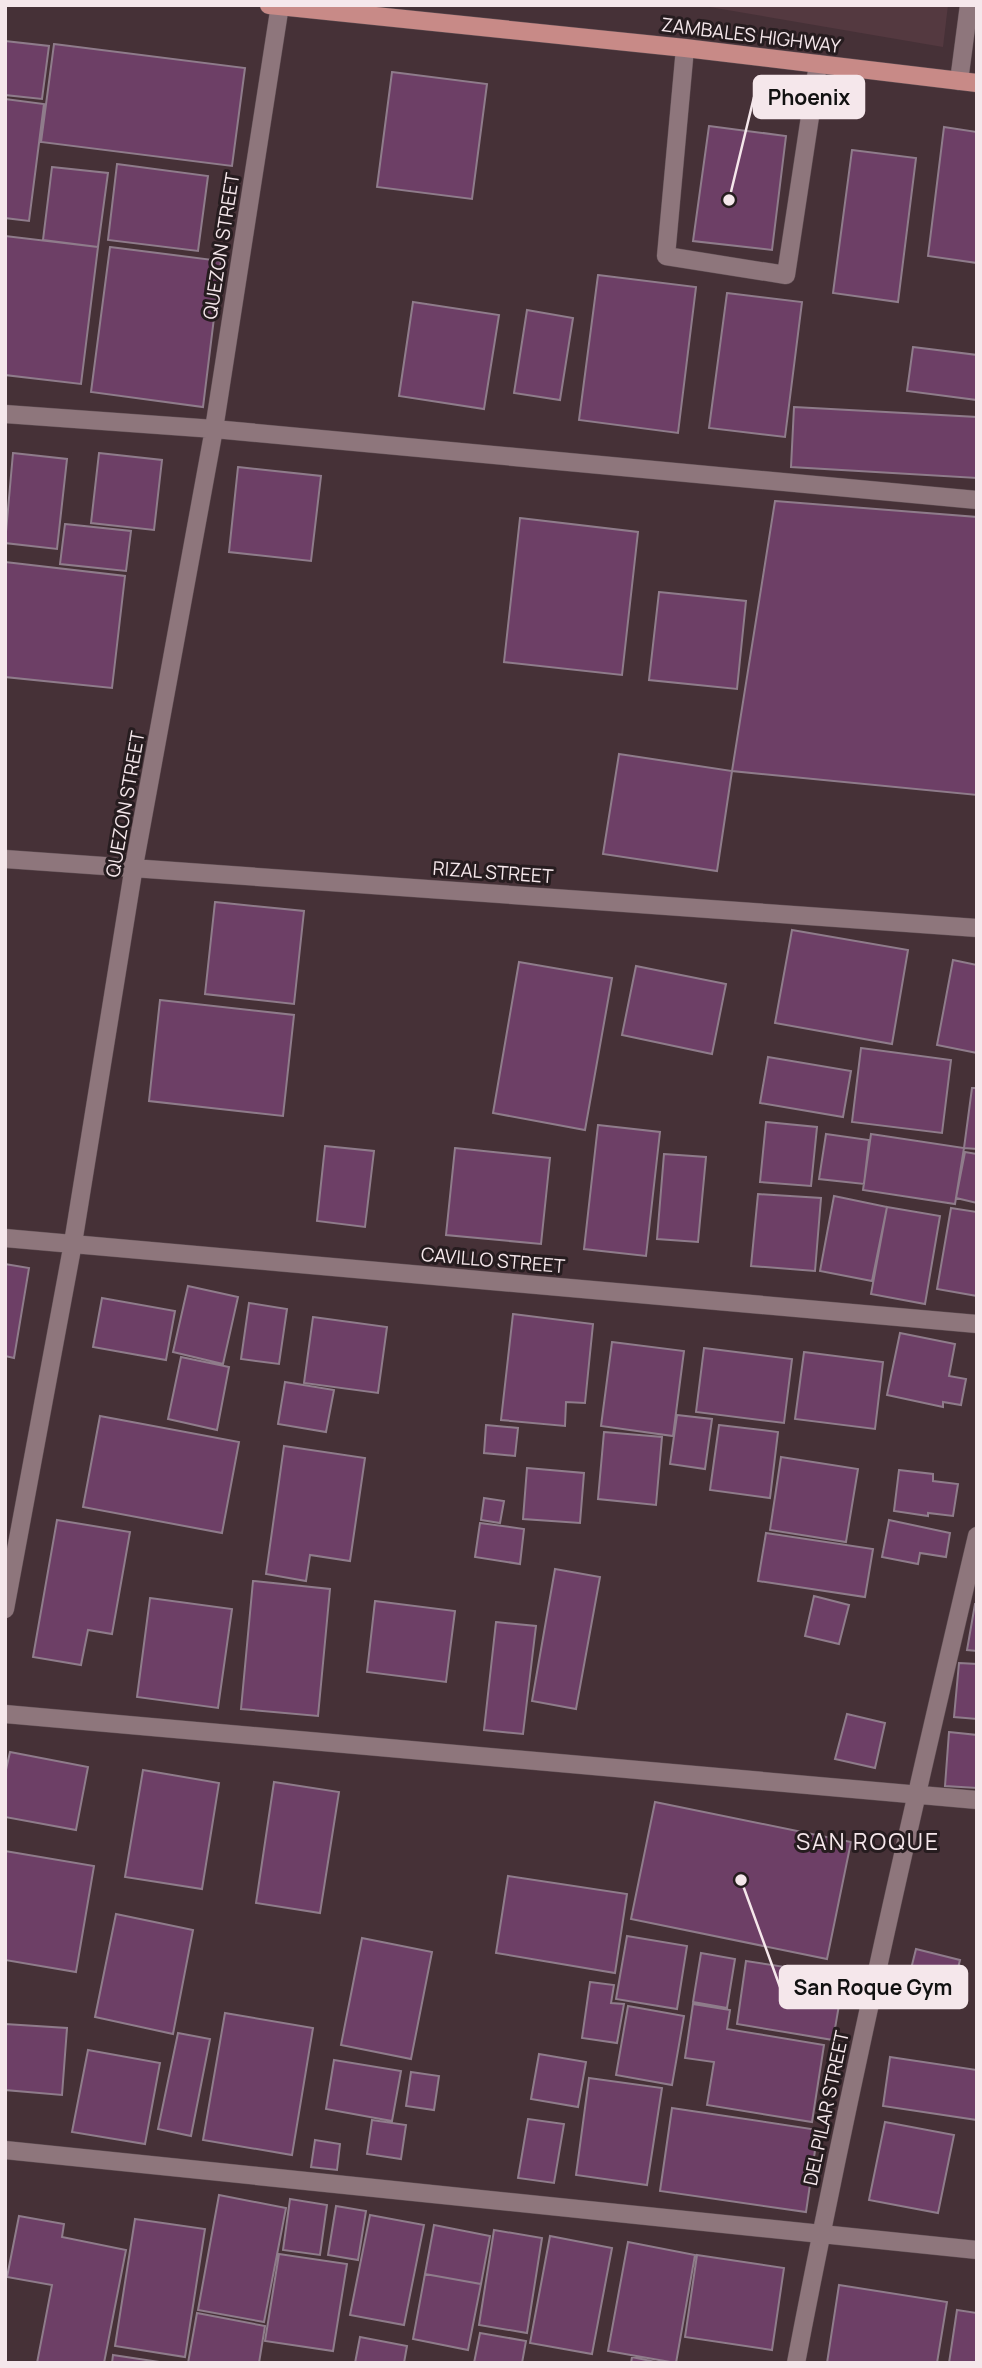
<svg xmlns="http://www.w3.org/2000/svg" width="982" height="2368" viewBox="0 0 982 2368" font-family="Manrope,sans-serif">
  <rect width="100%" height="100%" fill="#463137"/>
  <!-- built -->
  <path fill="#543940" d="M698,5H948L943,47Z"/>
  <!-- building -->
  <path fill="#6d3f66" stroke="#8f7c8b" stroke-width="2" d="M5,41L49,46L42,99L5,95Z
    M54,44L245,68L232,166L41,142Z
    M392,72L487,84L472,199L377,187Z
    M5,99L44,104L29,221L5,218Z
    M709,126L786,136L772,250L693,241Z
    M944,127L977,132V263L928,256Z
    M852,150L916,158L898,302L833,293Z
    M117,164L208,176L198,251L108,240Z
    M52,167L108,173L98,247L43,240Z
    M5,236L98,247L81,384L5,375Z
    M110,247L221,261L203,407L91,392Z
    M598,275L696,287L678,433L579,420Z
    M727,293L802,302L785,437L709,428Z
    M413,302L499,315L484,409L399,396Z
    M527,310L573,318L560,400L514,393Z
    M913,347L977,355V400L907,391Z
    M794,407L977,417V478L791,467Z
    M13,453L67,459L57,549L5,543Z
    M99,453L162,460L154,530L91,523Z
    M238,467L321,476L311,561L229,552Z
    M775,501L977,517V795L732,771Z
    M520,518L638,532L622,675L504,662Z
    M65,524L131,531L126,571L60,564Z
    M5,562L125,576L112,688L5,677Z
    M659,592L746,601L737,689L649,680Z
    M619,754L732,771L717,871L603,854Z
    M215,902L304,911L294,1004L205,994Z
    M792,930L908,950L892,1044L775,1023Z
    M953,960L977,965V1053L937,1045Z
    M519,962L612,978L585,1130L493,1113Z
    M636,966L726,984L712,1054L622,1035Z
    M160,1000L294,1015L283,1116L149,1101Z
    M861,1048L951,1060L942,1133L852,1122Z
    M768,1057L851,1071L843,1117L760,1103Z
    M972,1088H977V1149L964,1148Z
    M766,1122L817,1127L811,1186L760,1182Z
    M598,1125L660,1132L646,1256L584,1249Z
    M826,1134L869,1140L864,1184L819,1179Z
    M871,1134L964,1148L955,1204L863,1190Z
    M325,1146L374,1151L365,1227L317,1221Z
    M455,1148L550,1158L541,1244L446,1235Z
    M965,1152L977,1154V1203L956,1198Z
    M664,1154L706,1157L698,1242L657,1239Z
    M758,1194L821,1198L815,1271L751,1266Z
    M834,1196L887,1207L872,1281L820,1271Z
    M887,1207L940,1216L925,1304L871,1294Z
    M951,1208L977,1212V1296L937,1289Z
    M5,1264L29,1268L14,1358L5,1356Z
    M188,1286L238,1297L223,1364L173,1352Z
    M102,1298L175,1311L166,1360L93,1347Z
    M249,1303L287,1309L279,1364L241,1359Z
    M513,1314L593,1324L585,1403L566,1402L565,1426L501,1420Z
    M313,1317L387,1327L378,1393L304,1383Z
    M900,1333L955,1344L949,1376L966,1379L961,1405L943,1402V1407L887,1395Z
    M612,1342L684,1351L673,1436L601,1426Z
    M704,1348L792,1359L784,1423L696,1412Z
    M804,1352L883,1362L875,1429L795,1419Z
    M181,1357L229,1367L217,1430L168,1419Z
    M285,1382L334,1390L326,1432L278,1424Z
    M677,1415L712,1419L705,1469L670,1464Z
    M100,1416L239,1442L222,1533L83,1507Z
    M486,1425L518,1428L515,1456L484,1453Z
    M719,1425L778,1432L770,1498L710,1490Z
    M604,1432L662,1437L656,1505L598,1499Z
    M284,1446L365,1458L350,1561L310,1555L306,1581L266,1574Z
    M781,1457L858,1469L846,1542L770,1530Z
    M527,1468L584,1473L580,1523L523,1519Z
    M899,1470L933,1474V1481L958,1484L953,1516L928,1513V1516L894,1511Z
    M484,1498L504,1501L500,1523L481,1520Z
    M57,1520L130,1532L112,1634L88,1630L81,1665L33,1657Z
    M889,1520L950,1533L946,1557L920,1553L918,1564L882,1557Z
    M480,1523L524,1529L520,1564L475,1557Z
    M766,1533L873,1549L865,1597L758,1581Z
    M555,1569L600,1577L576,1709L532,1701Z
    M253,1581L330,1589L318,1716L241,1709Z
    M814,1596L849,1605L839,1644L805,1636Z
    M150,1598L232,1609L218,1708L137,1697Z
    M375,1601L455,1611L446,1682L367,1672Z
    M975,1604H977V1651L967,1650Z
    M496,1622L536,1626L523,1734L484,1730Z
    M959,1663L977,1664V1719L954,1717Z
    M847,1714L885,1723L875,1768L835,1759Z
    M949,1732L977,1735V1788L945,1786Z
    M10,1752L88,1767L76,1830L5,1817V1774Z
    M143,1770L219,1783L202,1889L125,1877Z
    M274,1782L339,1792L320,1913L256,1903Z
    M655,1802L851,1842L827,1959L631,1919Z
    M5,1851L94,1866L76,1972L5,1960Z
    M508,1876L627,1894L615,1973L496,1953Z
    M116,1914L193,1930L173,2034L95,2017Z
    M627,1936L687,1946L677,2009L616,1999Z
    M362,1938L432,1952L411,2059L341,2045Z
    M916,1949L960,1960L953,1988L909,1977Z
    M701,1953L735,1959L727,2008L693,2002Z
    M746,1961L844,1976L833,2040L737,2024Z
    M590,1982L614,1985L611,2003L624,2004L617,2043L582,2038Z
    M693,2004L730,2010L727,2029L824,2045L812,2122L707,2105L714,2062L685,2058Z
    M628,2006L684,2016L672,2085L616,2075Z
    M225,2013L313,2028L292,2155L203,2140Z
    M5,2024L67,2028L62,2095L5,2090Z
    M178,2033L210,2039L191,2136L158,2129Z
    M88,2050L160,2063L145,2144L72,2132Z
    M539,2054L586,2062L578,2107L531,2099Z
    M890,2057L977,2070V2120L883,2106Z
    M334,2060L401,2071L392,2121L326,2109Z
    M411,2072L439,2076L434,2110L406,2106Z
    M589,2078L662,2088L647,2185L576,2175Z
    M672,2108L818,2130L806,2212L660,2191Z
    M528,2119L564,2124L554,2183L518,2178Z
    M372,2120L406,2125L401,2159L367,2154Z
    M885,2122L954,2135L938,2213L869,2200Z
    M315,2140L340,2144L337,2170L311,2167Z
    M219,2195L286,2208L264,2322L198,2310Z
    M290,2199L327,2205L320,2255L283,2250Z
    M336,2206L366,2211L358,2260L328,2255Z
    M370,2215L424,2225L404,2325L350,2315Z
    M19,2216L64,2224L62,2237L126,2250L104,2363H37L52,2285L7,2277Z
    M135,2219L205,2229L185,2357L115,2346Z
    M434,2225L490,2236L481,2284L425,2274Z
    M494,2230L542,2238L527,2333L479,2325Z
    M550,2236L612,2248L592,2354L530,2343Z
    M628,2242L695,2255L676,2363L608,2351Z
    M279,2254L347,2264L333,2351L265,2341Z
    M697,2255L784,2268L772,2350L685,2337Z
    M425,2274L481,2284L468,2350L413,2339Z
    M839,2285L947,2302L937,2363H827Z
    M957,2310L977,2313V2363H949Z
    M197,2313L265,2326L259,2363H188Z
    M480,2333L526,2341L522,2363H474Z
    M360,2337L407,2346L404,2363H355Z
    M113,2355L166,2363H112Z
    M632,2357L660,2363H631Z"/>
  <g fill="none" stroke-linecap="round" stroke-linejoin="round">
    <!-- minor casing -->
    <g stroke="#604f54" stroke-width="19">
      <path id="minor" d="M685,48L666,256L786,275L818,64
        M959,81L969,5
        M5,414L214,429L977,500
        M5,859L977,928
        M5,1238L977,1324
        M5,1609L73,1243L134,866L214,429L280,5
        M5,1714L977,1800
        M5,2150L977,2250
        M796,2363C849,2086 912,1811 977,1536"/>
    </g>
    <!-- major casing -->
    <g stroke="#604f54" stroke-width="19">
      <path id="major" d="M269,5L685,48L977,83"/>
    </g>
    <!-- minor -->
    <use href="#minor" stroke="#8e767c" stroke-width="18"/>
    <!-- major -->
    <use href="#major" stroke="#c88a87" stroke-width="18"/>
  </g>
  <g text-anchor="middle" stroke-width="6" stroke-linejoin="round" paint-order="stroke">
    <!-- street labels -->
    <g font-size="19" fill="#f5e7eb" stroke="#261c1f">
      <text transform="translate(751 35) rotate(7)" y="7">ZAMBALES HIGHWAY</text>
      <text transform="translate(221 246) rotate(-81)" y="7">QUEZON STREET</text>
      <text transform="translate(125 804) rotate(-80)" y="7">QUEZON STREET</text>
      <text transform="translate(493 872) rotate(4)" y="7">RIZAL STREET</text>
      <text transform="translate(493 1260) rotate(5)" y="7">CAVILLO STREET</text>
      <text transform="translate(826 2108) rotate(-78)" y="7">DEL PILAR STREET</text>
    </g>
    <!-- quarter labels -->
    <g font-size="23" letter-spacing="2" fill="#f5e7eb" stroke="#261c1f">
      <text x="868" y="1850">SAN ROQUE</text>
    </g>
  </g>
  <!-- callouts -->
  <path fill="none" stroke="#f5e7eb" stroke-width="2.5" d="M729 200L754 97M741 1880L780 1987"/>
  <g fill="#f5e7eb" stroke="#261c1f" stroke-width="2.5">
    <circle cx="729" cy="200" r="7"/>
    <circle cx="741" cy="1880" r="7"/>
  </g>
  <g fill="#f5e7eb" stroke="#f5e7eb" stroke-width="2.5">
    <rect x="754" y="76" width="110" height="42" rx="7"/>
    <rect x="780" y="1966" width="187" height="42" rx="7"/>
  </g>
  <g font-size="21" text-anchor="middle" font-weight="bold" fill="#111">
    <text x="809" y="105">Phoenix</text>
    <text x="873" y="1995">San Roque Gym</text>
  </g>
  <!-- border -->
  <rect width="982" height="2368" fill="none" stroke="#f5e7eb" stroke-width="14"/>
</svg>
